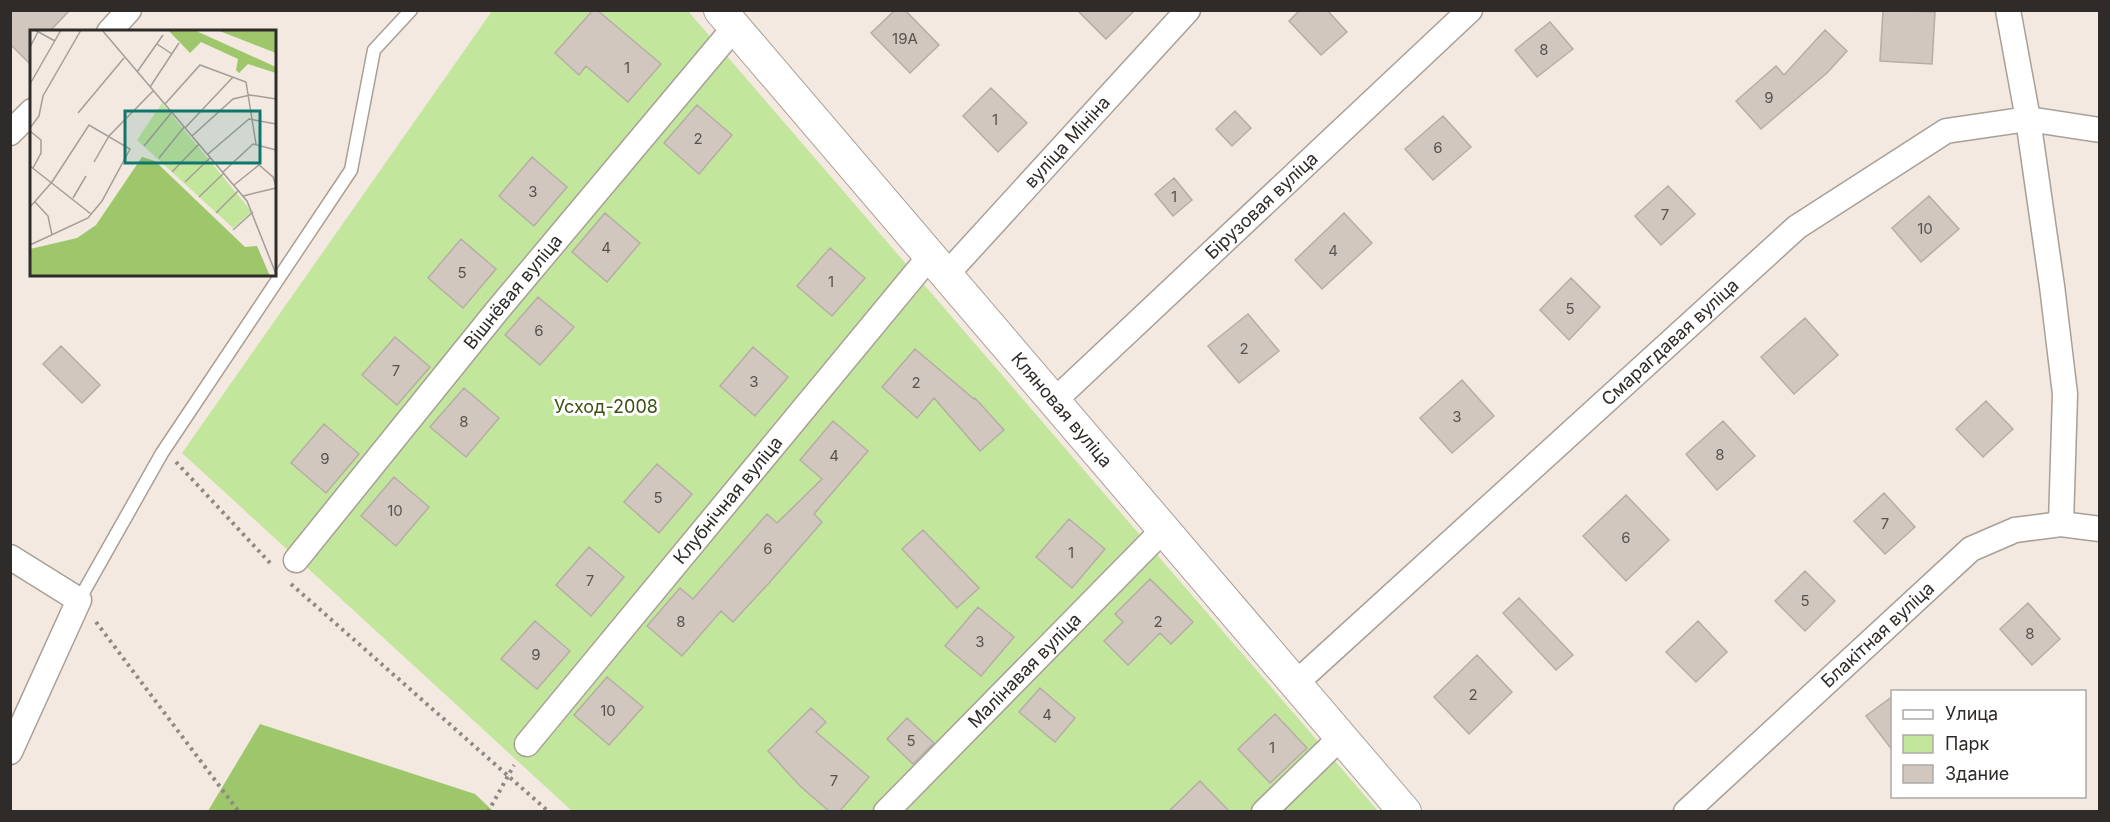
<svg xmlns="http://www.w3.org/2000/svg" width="2110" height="822" viewBox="0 0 2110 822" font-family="Inter,sans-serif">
  <rect width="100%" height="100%" fill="#f3e9e1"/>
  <!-- green -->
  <path fill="#c3e69d" d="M492,11H688L1378,811H572L182,453Z"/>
  <!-- forest -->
  <path fill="#9dc76a" d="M260,724L475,794L493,811H208Z"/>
  <!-- building -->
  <path fill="#d1c7bf" stroke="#b6ada5" stroke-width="1.5" d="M10,10H70L49,32H32V66L10,44Z
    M593,10H597L661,64L628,102L586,66L579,75L555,53Z
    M895,10H905L939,45L910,73L871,33Z
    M1077,10H1135L1106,39Z
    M1300,10H1327L1347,32L1321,55L1289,21Z
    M1883,10L1935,12L1932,64L1880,61Z
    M1550,22L1573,49L1537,77L1515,50Z
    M1825,30L1847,51L1827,73L1761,129L1736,101L1776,66L1784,75Z
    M991,88L1027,123L998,152L963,116Z
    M697,105L732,135L699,174L664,143Z
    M1235,111L1251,128L1232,146L1216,129Z
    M1443,116L1471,147L1433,180L1405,149Z
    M532,157L567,187L534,226L499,196Z
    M1174,178L1192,200L1173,216L1155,194Z
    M1668,186L1695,214L1661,245L1635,216Z
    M1929,196L1959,229L1921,262L1892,228Z
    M605,213L640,243L607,282L572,252Z
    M1344,213L1372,243L1322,289L1295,260Z
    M461,239L496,269L463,308L428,278Z
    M830,248L865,278L832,316L797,286Z
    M1571,278L1600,307L1569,340L1540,310Z
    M538,297L574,327L540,365L505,335Z
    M1248,314L1279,351L1239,383L1208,346Z
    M1805,318L1838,355L1794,394L1761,357Z
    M395,337L430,367L397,405L362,375Z
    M61,346L100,385L82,403L43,364Z
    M753,347L788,377L755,416L720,386Z
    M915,349L974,399L975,398L1004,430L980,451L934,398L917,418L882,387Z
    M1462,380L1494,416L1452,453L1420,418Z
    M464,388L499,418L466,457L430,427Z
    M1986,401L2013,429L1983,457L1956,429Z
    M833,421L868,451L814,514L822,522L769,583L733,622L721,611L682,656L647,626L680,588L693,599L767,514L777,523L822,479L800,460Z
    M1723,421L1755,456L1717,490L1686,454Z
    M324,424L359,454L326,493L291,463Z
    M657,464L692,494L659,533L624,502Z
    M394,477L429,507L396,546L361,516Z
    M1884,493L1915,527L1885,554L1854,521Z
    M1626,495L1669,540L1626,581L1583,536Z
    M1069,519L1105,549L1072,588L1036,557Z
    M923,530L979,588L957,608L902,549Z
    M589,547L624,577L591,616L556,585Z
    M1805,571L1835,601L1805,631L1775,601Z
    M1150,579L1193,622L1171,644L1160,633L1128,665L1104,641L1123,622L1115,614Z
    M1519,598L1573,655L1556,670L1503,613Z
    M2028,603L2060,639L2032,665L2000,629Z
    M978,607L1014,637L981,676L945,646Z
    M535,621L570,651L537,689L501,659Z
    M1698,621L1727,652L1696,682L1666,652Z
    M1477,655L1512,692L1469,734L1434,697Z
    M607,677L643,707L609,745L574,715Z
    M1040,688L1075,718L1055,742L1019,712Z
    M1893,696V751L1866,716Z
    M811,708L826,722L816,732L869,777L839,812H830L800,786L768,751Z
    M1275,714L1307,748L1270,783L1238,749Z
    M907,718L934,743L913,764L887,739Z
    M1200,781L1230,812H1168Z"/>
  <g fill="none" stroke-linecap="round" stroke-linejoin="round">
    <!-- service casing -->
    <g stroke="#a89f97" stroke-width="15">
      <path id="service" d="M79,600L162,453L351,170L374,50L411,10"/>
    </g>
    <!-- minor casing -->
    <g stroke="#a89f97" stroke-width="27">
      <g id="minor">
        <path d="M2008,10L2028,119L2052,286L2065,394L2061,524"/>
        <path d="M109,32L129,10"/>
        <path d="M10,133L32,111"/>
        <path id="s1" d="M946,275L1188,10"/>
        <path id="s2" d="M1054,401L1470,10"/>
        <path d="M10,557L79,600L10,752"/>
        <path id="s3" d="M296,560L496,312L734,28"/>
        <path id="s4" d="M1296,683L1797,227L1946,131L2028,119L2100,130"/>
        <path id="s5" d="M527,744L930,256"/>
        <path id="s6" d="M886,812L1163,530"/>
        <path d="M1264,812L1341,737"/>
        <path id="s7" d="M1686,812L1971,549L2015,530L2061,524L2100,529"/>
      </g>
    </g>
    <!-- tertiary casing -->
    <g stroke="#a89f97" stroke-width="34">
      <g id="tertiary">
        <path id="s8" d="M720,10L1405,812"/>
      </g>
    </g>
    <!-- path -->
    <path stroke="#8f8883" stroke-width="4" stroke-dasharray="3 4.5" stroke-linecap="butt" d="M176,462L271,564
      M291,584L549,812
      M96,622L239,812
      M488,812L514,765"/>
    <!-- service -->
    <use href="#service" stroke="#fff" stroke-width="12"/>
    <!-- minor -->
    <use href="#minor" stroke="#fff" stroke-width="24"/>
    <!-- tertiary -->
    <use href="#tertiary" stroke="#fff" stroke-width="32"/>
  </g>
  <g text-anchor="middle" stroke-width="6" stroke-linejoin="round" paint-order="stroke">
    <!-- number labels -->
    <g font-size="15" fill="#58524e">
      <text x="905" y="44">19А</text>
      <text x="1544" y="55">8</text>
      <text x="627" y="73">1</text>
      <text x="1769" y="103">9</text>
      <text x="995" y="125">1</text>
      <text x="698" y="144">2</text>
      <text x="1438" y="153">6</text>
      <text x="533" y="197">3</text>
      <text x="1174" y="202">1</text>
      <text x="1665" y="220">7</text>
      <text x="1925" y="234">10</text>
      <text x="606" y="253">4</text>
      <text x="1333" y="256">4</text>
      <text x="462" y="278">5</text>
      <text x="831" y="287">1</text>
      <text x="1570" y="314">5</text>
      <text x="539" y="336">6</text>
      <text x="1244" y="354">2</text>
      <text x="396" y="376">7</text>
      <text x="754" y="387">3</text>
      <text x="916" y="388">2</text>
      <text x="1457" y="422">3</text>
      <text x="464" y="427">8</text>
      <text x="1720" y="460">8</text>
      <text x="834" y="461">4</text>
      <text x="325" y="464">9</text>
      <text x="658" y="503">5</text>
      <text x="395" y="516">10</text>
      <text x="1885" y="529">7</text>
      <text x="1626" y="543">6</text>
      <text x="768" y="554">6</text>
      <text x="1071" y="558">1</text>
      <text x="590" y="586">7</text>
      <text x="1805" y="606">5</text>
      <text x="681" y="627">8</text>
      <text x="1158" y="627">2</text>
      <text x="2030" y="639">8</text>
      <text x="980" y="647">3</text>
      <text x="536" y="660">9</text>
      <text x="1473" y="700">2</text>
      <text x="608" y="716">10</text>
      <text x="1047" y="720">4</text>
      <text x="911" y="746">5</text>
      <text x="1272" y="753">1</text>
      <text x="834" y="786">7</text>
    </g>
    <!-- street labels -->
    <g font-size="18" fill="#2f2b28" stroke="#fff">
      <text dy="6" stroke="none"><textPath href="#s1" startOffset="180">вуліца Мініна</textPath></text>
      <text dy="6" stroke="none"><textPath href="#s2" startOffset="285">Бірузовая вуліца</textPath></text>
      <text dy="6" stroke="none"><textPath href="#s3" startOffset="345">Вішнёвая вуліца</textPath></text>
      <text dy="6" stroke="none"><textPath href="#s4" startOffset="506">Смарагдавая вуліца</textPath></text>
      <text dy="6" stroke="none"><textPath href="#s8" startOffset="526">Кляновая вуліца</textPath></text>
      <text dy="6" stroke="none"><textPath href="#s5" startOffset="316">Клубнічная вуліца</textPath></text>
      <text dy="6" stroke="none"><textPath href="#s7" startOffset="261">Блакітная вуліца</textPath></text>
      <text dy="6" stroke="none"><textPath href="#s6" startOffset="198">Малінавая вуліца</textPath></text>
    </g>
    <!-- park labels -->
    <g font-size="18" fill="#385210" stroke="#fff">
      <text x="606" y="413">Усход-2008</text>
    </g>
  </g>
  <!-- overview -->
  <g transform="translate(30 30)">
    <rect width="246" height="246" fill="#f3e9e1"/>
    <path d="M132,73L222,182L203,198L107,110Z" fill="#c3e69d"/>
    <path d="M138,0H164L246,37V43L218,34L209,43L206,40L208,29L171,12L160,23ZM187,0H246V23ZM112,127L125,131L215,217L227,216L240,246H0V219L47,208L66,195Z" fill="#9dc76a"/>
    <path fill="none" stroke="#a59d97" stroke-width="1.5" d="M5,0L25,11M72,0L217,171L246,244M127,14L142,24M0,17L9,0M107,42L133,5M0,54L31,0M120,57L149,13M135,74L170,35L216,52L226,114M48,83L94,28M0,98L9,86L13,66L51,0M155,98L203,47M0,101L11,110V123L3,138M162,106L203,69L220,65L246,69M114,116L142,82M178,124L219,89L246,94M129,128L154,97M64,132L79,106L123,61M0,136L61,184M142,142L169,114M193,142L223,114L246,120M155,152L180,128M204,155L229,135L243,147L246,156M213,166L246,158M169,167L194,143M43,168L56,146M5,172L18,186L22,205M0,177L22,152L59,95L100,119L72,171L58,188L0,215M186,183L209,160M203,200L223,182"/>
    <path fill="#0f766e" fill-opacity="0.15" stroke="#0f766e" stroke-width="3" d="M95,81H230V133H95Z"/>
    <rect width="246" height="246" fill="none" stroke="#2f2b28" stroke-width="3"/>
  </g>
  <!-- border -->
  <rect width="2110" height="822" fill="none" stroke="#2f2b28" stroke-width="24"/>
  <!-- legend -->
  <rect x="1891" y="690" width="195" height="108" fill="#ffffff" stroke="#acaaa9" stroke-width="1.5"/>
  <rect x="1903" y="710" width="30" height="9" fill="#ffffff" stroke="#acaaa9" stroke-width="1.5"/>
  <text x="1945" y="720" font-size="18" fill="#2f2b28">Улица</text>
  <rect x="1903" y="735" width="30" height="18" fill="#c3e69d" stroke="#acaaa9" stroke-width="1.5"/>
  <text x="1945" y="750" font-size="18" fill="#2f2b28">Парк</text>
  <rect x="1903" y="765" width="30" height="18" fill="#d1c7bf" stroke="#acaaa9" stroke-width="1.5"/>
  <text x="1945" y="780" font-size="18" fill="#2f2b28">Здание</text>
</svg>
